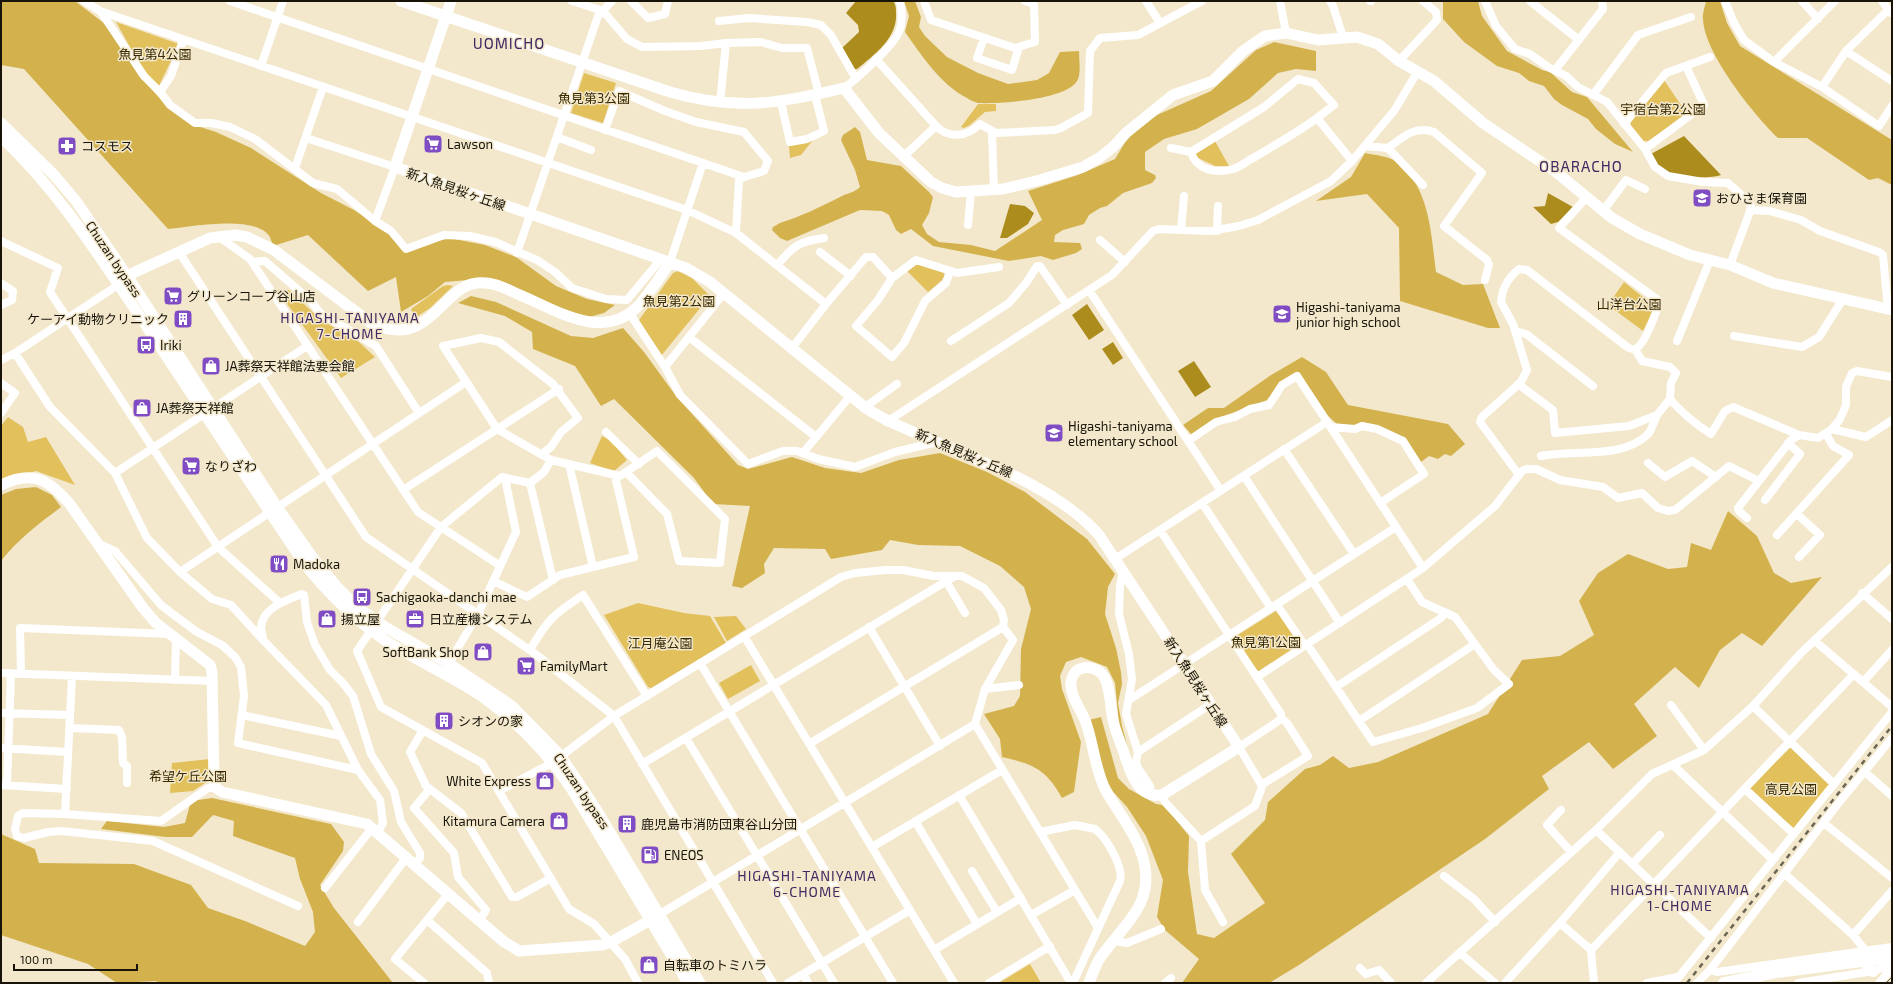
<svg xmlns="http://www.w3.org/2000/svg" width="1893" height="984" viewBox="0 0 1893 984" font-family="'Exo 2','Noto Sans JP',sans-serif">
  <rect width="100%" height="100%" fill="#f3e8cc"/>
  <!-- green -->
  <path fill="#e2c05c" d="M116,22L179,44L158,88L140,65Z
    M584,73L616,83L603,123L571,113Z
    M1664,80L1687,114L1648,141H1642L1630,127L1631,122Z
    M978,104H996V111L985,112L970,125L964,128L961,127Z
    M813,140L801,155L790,158L789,146Z
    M1215,141L1229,166H1215L1196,157V152Z
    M917,264L943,272L945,275L942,280L928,292L907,271Z
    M678,271L692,278L710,296L661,356L639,320L673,273Z
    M1624,282L1653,305V310L1643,331L1608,305Z
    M448,285L453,286L430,308L415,318L411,309L443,286Z
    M277,290H289L321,320L358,341L375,357L341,378Z
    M8,417L23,427L28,442L46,437L75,485L36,471L1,481V426Z
    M602,436L610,440L627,460L614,471L590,463Z
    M638,603L684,613L710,616L726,643L651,688L648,687L604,615Z
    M1276,611L1280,613L1298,641V646L1260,672L1256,669L1235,638L1236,636Z
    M736,616L746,629L727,641L714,617Z
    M751,665L760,681L728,699L719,683Z
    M1790,748H1793L1830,782V786L1797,828L1790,829L1750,792V787Z
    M210,759L211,779L193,791L170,793L172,763Z
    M1030,964L1041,983H999Z"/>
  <!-- forest -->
  <path fill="#d3b24d" d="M1,1H75L109,27L139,76L168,107L194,125L216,132L251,148L321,193L354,210L390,234L405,250L449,238L485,245L516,257L556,286L587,299L615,305L604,313L589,317L564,311L530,294L491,278L445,282L428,296L401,312L396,277L368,291L308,235L273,246C272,243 271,240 270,237C256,214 191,227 168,229L24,69L1,65Z
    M904,1H915L921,17L919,27L925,36L947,57L978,73L1008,84L1037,80L1049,73L1060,52L1079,51C1079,59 1081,72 1078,79C1070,100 998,104 978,103C974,102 970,100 967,98C940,84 922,56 905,32L909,16Z
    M1443,1H1478L1482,16L1507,51L1542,70L1550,72L1572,92L1587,97L1633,152L1615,144L1596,129L1588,119L1562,105L1554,99L1544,86L1529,81L1519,73L1497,66L1464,42L1443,19Z
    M1706,1H1720L1727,23L1740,46L1892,140V185L1878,178L1869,180L1807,138H1778C1754,115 1704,53 1703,19C1702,14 1705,7 1706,1Z
    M1274,42L1316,51V71L1296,69L1278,73L1249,99L1197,129L1164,139L1145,152V170L1155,175L1156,178L1152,183L1123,193L1107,206L1100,208L1089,215L1084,224L1063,230L1055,235L1054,242L1080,243L1082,249L1076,253L1053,260L1041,256L1009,261L933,246L911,229L901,234L896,230L889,215L882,211L860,210L787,241L780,238L772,230L773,227L780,223C802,216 820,207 840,197C847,193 854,193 860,187L855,170L841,140L843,135L855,127L860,132L867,160L901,166L929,192L933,197L929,213L922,225L927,234L939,242L971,245L995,251L1042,220L1028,191L1078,175L1115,159L1132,131L1148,119L1211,91L1256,50Z
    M1365,153C1374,155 1388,156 1395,161C1430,185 1431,234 1436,272L1463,285L1483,284L1500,328H1488L1400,301L1399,228L1367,194L1316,201L1351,177Z
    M471,296L496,302L571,336L593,338L623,328L644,352L676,396L738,465L748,469L792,457L825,468L861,473L899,460L940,453L987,472L1025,492L1087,539L1115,574L1108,587L1105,614L1116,648L1121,672L1122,684L1118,703L1122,726L1131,760L1119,725L1115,683L1107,667L1081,657L1066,662L1060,676L1062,689L1081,742L1074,792L1062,798C1046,769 1033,764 1002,757L1000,739L984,714L1014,706L1020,696L1021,649L1031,609L1024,587L1000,566L960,546L918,545L890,540L882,550L831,559L825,549L774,548L764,564L765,573L742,588L732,586L750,506L713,504L694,478L614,399L601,406L575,366L533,349L532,332L505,316L458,303Z
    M1302,357L1326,372L1348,405L1448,424L1465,444L1451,456L1445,454L1438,459L1429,456L1421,462L1406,439L1356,426L1338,425L1327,415L1299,372L1282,381L1267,400L1221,417L1192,435L1183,425L1208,408H1224L1271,375Z
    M36,487L52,495L61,507C40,523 18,539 1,561V495L16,489Z
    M1728,511L1757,536L1774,573L1791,583L1822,577L1762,646L1742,633L1720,650L1699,688L1675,667L1634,704L1657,736L1613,769L1589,742L1542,776L1549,789L1485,839L1299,965L1269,983H1182L1199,959L1165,930L1157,917L1163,880L1146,836L1127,807L1105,783L1089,720L1101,717L1118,778L1129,789L1156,804L1164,805L1189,836L1188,872L1197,934L1214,938L1265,903L1231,854L1265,820L1268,802L1305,769L1320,765L1333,756L1349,768L1378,762L1488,714L1522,660L1560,656L1594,635L1579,601L1598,573L1628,554L1668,569L1687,567L1691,543L1711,550Z
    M212,798L331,824L344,842L343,851L320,885L334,908L393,983H159L156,981L117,983L88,964L1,935V834L35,849L39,863L134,864L191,885L208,908L245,921L305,946L315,932L313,912L300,879L295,858L233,836L234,821L213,815L192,837H166L101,829L107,821L164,827L185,823L191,801Z"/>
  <!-- water -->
  <path fill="#ad8c1e" d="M856,1H893C896,5 896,8 896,12C898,38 875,54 857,69H853L842,48L859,32L858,25L846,13Z
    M1684,136L1721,175C1711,179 1673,178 1664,172C1659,169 1654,160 1649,155Z
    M1548,193L1573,207L1558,222L1551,224L1533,207L1545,206Z
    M1010,204L1025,206L1034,213L1028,224L1007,238H1000Z
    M1087,304L1104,330L1089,340L1072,315Z
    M1113,342L1123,358L1113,365L1102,349Z
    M1194,361L1211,387L1195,397L1178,371Z"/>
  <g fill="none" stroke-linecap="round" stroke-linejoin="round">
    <!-- street -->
    <path stroke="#fff" stroke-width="8" d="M84,1L100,11L687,210L736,233L826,304
      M230,1L744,177
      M572,1L603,11L627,39L642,47L701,46L726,43L761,42L782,48H807L819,94
      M631,1L648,18L665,14L668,1
      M924,1L931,20L1015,48L1035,42L1034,4L1025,1
      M1146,1L1160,23
      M1280,1L1286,33
      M1330,1L1333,6L1343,37
      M1370,1H1371
      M1485,1L1496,26L1515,49L1530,54L1548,67L1566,76L1578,87L1607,102L1645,149L1655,167L1668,176L1703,182L1728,183L1749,202L1751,207L1749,214L1730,265
      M1530,1L1579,40
      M1725,1L1734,23L1744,40L1755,48L1774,62L1822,87L1879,126L1892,106
      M1802,1L1818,19
      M1882,1L1891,13
      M101,12L144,76L160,92
      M719,21L749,18L807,22L821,25L831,35L856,79
      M984,38L977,58L1012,70L1019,47
      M183,40L171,76L160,92L170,105L195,123H211L230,127L255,139L313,183L337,189L375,221
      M1846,51L1892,81
      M876,59L936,126L903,157
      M1399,61L1437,20L1436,12L1423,1
      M1774,62L1835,1
      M261,66L283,1
      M1555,70L1603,9L1602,1
      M1822,87L1846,51L1888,10
      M844,88C857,79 893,46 899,32C903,22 902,11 900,1
      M1593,95L1638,35L1691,17
      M781,102L790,142L807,139L824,131L815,95
      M720,103L726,43
      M1624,124L1666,73L1710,57
      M936,126C949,139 967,137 980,124L996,133L1055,130L1061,128L1088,113L1090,51L1100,38L1138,35L1202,1
      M605,130L619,91L665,111L696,122L744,132L768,161L764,171L744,177L739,180L736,233
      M992,131L994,190
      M557,137L591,150
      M306,138L395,167L375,221L391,231L406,249L444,235L470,236L495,242L537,260L555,272L572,288L606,299L627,300L661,259
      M1365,146L1388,148C1403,137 1415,125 1434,132L1482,173L1444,226L1487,260L1489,265L1485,280
      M1171,148L1191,152C1196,170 1216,174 1233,169C1241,167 1248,160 1255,157C1276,144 1297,133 1317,118L1352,161
      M1388,148L1423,185
      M1645,149L1704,105L1686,66
      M1191,152L1264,107L1298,79L1314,83L1334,105L1317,118
      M295,168L323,87
      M1750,210L1770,211L1801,220L1820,231L1879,252L1883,255L1888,310
      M1603,211L1626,180L1645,189
      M968,225L971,192
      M1181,230L1184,196
      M1217,231L1218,206
      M218,236L250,259L418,512L499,565
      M1100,240L1125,262
      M1,241L58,268L50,292L218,547L280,603
      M179,252L366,537L534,653L614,716L773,983
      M820,252L851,276
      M517,253L598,16L612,1
      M252,262L265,261L311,301L320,313L376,346L419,413
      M670,262L703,163
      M777,265C795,245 797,242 824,238
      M950,271L946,283L925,301L904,343L892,357L856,326L878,300L892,278L916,260L957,273L999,267
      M1,283L13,291L12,300L1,305
      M1089,290L1221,491
      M630,314L665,367L680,395L748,464L783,451H797L818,459L855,467L895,452L937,442
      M1515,331L1526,334L1593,386
      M1734,336L1802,347L1819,337L1843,299
      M689,337L816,437
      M951,341L1009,303L1026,283L1037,266H1040L1067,305
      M1677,341L1710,260
      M792,348L826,304L866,257H873L892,278
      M1635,349L1642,361L1670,367L1676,373L1671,383L1670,399C1682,413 1695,424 1711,434L1725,411L1733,407L1799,435
      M15,353L50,407L115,473L147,538L180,572L212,599L231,605L263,640
      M1,360L15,353L118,285
      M665,367L724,293
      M1,383L15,393L1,413
      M1518,384L1553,410L1555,433L1629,426L1657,415L1670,399
      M865,407L897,384
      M888,421L1112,275L1153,231L1159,229L1210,231L1239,226L1258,220L1331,181L1352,161L1394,111L1418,71
      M1331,427L1355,429L1362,426L1377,429L1403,441L1424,474L1380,503
      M1832,429L1866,437L1892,420
      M606,432L639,464
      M1188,441L1216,422L1235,417L1250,409L1269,405L1282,385L1297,376L1423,568L1257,677
      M1284,449L1354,554
      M803,453L851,395
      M542,454L551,447L561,432L578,418L553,384L499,342L481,338L443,346L497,429L551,460
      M1541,456C1573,449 1623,460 1648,434C1652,430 1654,421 1657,415
      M1648,463L1665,477L1692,461L1716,477
      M569,464L593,567
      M626,472L667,514L679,561L720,563L725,519L657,451C645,459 632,468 620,476L551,460L544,472L530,483L502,477L441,527L357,651L381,707L482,763L569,909L594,924L625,959L638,983
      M115,473L307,346
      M1519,475L1480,422L1482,417L1521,382L1527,370L1513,324L1501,302C1502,289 1509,277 1519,269L1527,270L1626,346C1629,348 1632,350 1635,349C1644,346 1659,309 1658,300L1559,228L1586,198
      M1244,476L1340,623
      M530,483L553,580
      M403,490L559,389
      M1765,500L1800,454L1788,443
      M1202,503L1271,608
      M1797,514L1820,535L1799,557
      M1747,518L1739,511L1738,508L1791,440L1799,435L1818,438L1832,429L1840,419L1846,405V387L1852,373L1857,371L1892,377
      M1160,530L1281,714V718L1277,722L1239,747L1262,786
      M1777,535L1849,455L1833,446L1826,434
      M98,543L115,551L161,605L174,615L197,632L222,645L235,657L241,667L244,696L238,743L358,770
      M1115,559L1327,422
      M1423,568L1495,506L1522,471L1526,469H1536L1560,480L1603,487L1618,498L1642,493L1658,508L1668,511L1675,510L1729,466L1759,481
      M1123,571L1120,586L1119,614L1129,654L1132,679L1126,714L1138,752L1136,762L1138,768L1150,786L1151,793
      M180,572L466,382
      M493,581L527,597L560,575L634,557L615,476
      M946,581L965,613
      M1862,593L1892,619
      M1277,605L1305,646
      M869,627L940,746
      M1003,627L1013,640L985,689L975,724L1098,928
      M744,636L954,983
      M1815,641L1892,707
      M1307,644L1373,742L1422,728L1477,708L1509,684L1494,670L1455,617L1422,602L1407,579
      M530,650C547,620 554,614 583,595L647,696
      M700,663L893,983
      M446,668L478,614L516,532L505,478
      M1,673L212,681
      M21,674L20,628L170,634
      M72,677L65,814L23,813L18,816L15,829L17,836L24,838L48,832L62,831L153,841L298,906
      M175,680L176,639
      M1863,682L1892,650
      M1336,687L1441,618L1445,612
      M985,689L1019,685
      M1129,700L1396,527
      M1671,705L1704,750
      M1753,706L1834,784
      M1,713L70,715
      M242,715L341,736
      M1359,721L1475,644
      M70,728L119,730L122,737L123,763L127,766V783
      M423,730L410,752L426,786L461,813L512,897H517L551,878
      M686,738L834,983
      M1,748L68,752
      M1138,752L1211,704
      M642,764L955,576
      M1673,765L1773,860
      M1864,771L1892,796
      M1,785L67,789
      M7,785L11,673
      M1745,789L1794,834
      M429,790L414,808L454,853L458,877L486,910L480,920
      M499,791L552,763L614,716L841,577L855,573L886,570H903L934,576H962L984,588L1001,610L1004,620L1003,627L809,744
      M959,795L1071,983
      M1162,795L1165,802L1201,841L1205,890L1223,922
      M1561,810L1547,825L1571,852
      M65,814L161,821L208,788H216
      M915,821L977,924
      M1824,823L1892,878
      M1596,830L1711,938
      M378,832L383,823L380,800L358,770L326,705L263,640C263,636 261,631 261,627C262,608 287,600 302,594L304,595L307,622L315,645L330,670L343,683L353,696L371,754L394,791L401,822L420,853V858L414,865
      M1040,832L1075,825L1095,829C1106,837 1124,867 1120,881L1073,983
      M1201,841L1255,806L1263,784L1308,756L1287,723L1281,718
      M872,847L1002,770
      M1632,864L1660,835
      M972,871L997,912
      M1785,874L1853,935L1865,950
      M1444,876L1474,899L1495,922
      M325,888L372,828
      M660,914L975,724
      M1031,915L1075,890
      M427,920L487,973L489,983
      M358,922L406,858
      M1560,923L1591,950
      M1853,935L1892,891
      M1115,941L1127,943L1161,929
      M934,950L1021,898
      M1460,953L1495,983
      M1360,968L1366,974L1379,970L1391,983
      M1710,970L1717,972L1892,947
      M803,974L808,983
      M424,983L395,959L449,893
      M788,983L910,910
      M989,983L1050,946
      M1165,983L1171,978
      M1426,983L1596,830L1652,774L1704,750L1753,706L1801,653L1892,567
      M1505,983L1560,923L1620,852
      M1594,983L1591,950L1854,674
      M1647,983L1678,977
      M1674,983L1892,712
      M1697,983L1710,970L1837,805L1892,738
      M1798,983L1873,971L1892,965
      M1879,983L1892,968"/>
    <!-- secondary -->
    <path stroke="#fff" stroke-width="11" d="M401,1L670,92C736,111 778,104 844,88L879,133L931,182L942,188L956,192L1003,189L1040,180L1083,167L1099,158L1113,147L1127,132L1173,95L1213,81L1243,51L1265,36L1286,33L1318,40L1357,37L1378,44L1399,61L1434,81L1483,123L1556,172L1612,218L1640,234L1690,255L1730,265L1773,283L1892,310
      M451,1L395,167L686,268L710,282L867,409L888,421L1017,477C1047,492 1077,510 1099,535L1239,747L1162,795C1136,799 1129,768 1123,750C1120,741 1116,733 1114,724C1110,711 1111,683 1102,674C1097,668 1087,666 1080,669C1075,670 1071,678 1071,683C1070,696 1080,708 1085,720C1093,741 1095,769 1105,789C1116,809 1132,828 1140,849C1160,901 1126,921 1100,958C1095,966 1092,975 1089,983
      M1,123L54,175L76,201L128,277L277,507L313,558L337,587L356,606L385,627L448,663L502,699L514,708L560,755L596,809L700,983
      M1,137C59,191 101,259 145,324C198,403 250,483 303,562C327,592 354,619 386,641C417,661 452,676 483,697C517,722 548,754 571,788L688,983
      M122,281L135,272L210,238L235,235L247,237L274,250L372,324C411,340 424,323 451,297C459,290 466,284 477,283C493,281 506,289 520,295C558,311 605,343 640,304C651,291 661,276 670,262
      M1,485C32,470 48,479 69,503L143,608L156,623L210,665L212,672L214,781L216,788L222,792L367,824L503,941L519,951L602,945L611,942L656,917"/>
    <!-- primary -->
    <path stroke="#fff" stroke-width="12" d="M1868,967L1873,971
      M1724,983L1777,972L1892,957"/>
    <!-- tram -->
    <path stroke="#6b6554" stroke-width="1" d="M1886,983L1892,977"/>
    <!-- rail -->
    <path stroke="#6b6554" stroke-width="2.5" stroke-dasharray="5 5" stroke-linecap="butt" d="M1687,983L1892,726"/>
  </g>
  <!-- icons -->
  <defs>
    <g id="supermarket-square" transform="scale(1)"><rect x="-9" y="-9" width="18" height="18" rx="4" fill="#804cc4" stroke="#f3e8cc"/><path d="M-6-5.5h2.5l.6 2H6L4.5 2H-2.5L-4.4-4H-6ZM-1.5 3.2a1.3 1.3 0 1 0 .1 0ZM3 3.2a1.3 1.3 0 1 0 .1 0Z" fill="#fff"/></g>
    <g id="pharmacy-square" transform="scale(1)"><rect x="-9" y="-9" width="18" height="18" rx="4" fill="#804cc4" stroke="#f3e8cc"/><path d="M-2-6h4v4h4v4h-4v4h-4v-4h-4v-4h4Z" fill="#fff"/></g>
    <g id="school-square" transform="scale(1)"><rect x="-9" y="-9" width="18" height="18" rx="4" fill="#804cc4" stroke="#f3e8cc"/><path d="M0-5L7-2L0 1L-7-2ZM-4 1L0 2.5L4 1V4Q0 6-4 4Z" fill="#fff"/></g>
    <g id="building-square" transform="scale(1)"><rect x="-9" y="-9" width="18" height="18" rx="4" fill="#804cc4" stroke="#f3e8cc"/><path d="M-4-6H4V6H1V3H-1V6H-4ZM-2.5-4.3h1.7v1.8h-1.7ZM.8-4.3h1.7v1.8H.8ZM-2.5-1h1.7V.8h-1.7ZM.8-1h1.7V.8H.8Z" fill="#fff"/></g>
    <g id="bus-square" transform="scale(1)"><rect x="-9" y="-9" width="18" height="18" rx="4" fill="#804cc4" stroke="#f3e8cc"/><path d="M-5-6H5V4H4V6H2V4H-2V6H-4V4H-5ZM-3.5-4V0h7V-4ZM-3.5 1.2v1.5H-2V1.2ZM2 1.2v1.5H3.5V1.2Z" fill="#fff"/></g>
    <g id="shop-square" transform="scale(1)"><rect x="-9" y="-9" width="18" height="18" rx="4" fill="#804cc4" stroke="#f3e8cc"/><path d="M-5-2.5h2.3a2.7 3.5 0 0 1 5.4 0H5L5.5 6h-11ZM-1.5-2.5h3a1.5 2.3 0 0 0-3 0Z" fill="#fff"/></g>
    <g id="restaurant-square" transform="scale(1)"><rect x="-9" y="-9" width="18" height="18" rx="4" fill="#804cc4" stroke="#f3e8cc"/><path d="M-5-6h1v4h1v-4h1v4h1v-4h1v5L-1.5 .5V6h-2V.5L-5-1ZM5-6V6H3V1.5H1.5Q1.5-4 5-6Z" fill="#fff"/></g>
    <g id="office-square" transform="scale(1)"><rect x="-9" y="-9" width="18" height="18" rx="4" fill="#804cc4" stroke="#f3e8cc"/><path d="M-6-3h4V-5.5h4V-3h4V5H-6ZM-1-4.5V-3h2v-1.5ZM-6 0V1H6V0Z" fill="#fff"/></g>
    <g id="fuel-square" transform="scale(1)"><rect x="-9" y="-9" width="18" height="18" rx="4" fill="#804cc4" stroke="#f3e8cc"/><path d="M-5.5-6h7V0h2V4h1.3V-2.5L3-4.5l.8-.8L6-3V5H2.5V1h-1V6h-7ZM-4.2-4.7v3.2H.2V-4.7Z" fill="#fff"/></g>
  </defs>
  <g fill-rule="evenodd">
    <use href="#supermarket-square" x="433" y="144"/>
    <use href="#pharmacy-square" x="67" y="146"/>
    <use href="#school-square" x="1702" y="198"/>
    <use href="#supermarket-square" x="173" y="296"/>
    <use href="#school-square" x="1282" y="314"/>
    <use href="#building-square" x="183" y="319"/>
    <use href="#bus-square" x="146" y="345"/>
    <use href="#shop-square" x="211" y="366"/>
    <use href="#shop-square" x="142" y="408"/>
    <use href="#school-square" x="1054" y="433"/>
    <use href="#supermarket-square" x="191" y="466"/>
    <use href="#restaurant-square" x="279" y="564"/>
    <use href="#bus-square" x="362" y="597"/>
    <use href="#shop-square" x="327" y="619"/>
    <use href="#office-square" x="415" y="619"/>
    <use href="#shop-square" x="483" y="652"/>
    <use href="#supermarket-square" x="526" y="666"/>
    <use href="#building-square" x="444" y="721"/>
    <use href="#shop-square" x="545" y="781"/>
    <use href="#shop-square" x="559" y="821"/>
    <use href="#building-square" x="627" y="824"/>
    <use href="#fuel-square" x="650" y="855"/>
    <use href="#shop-square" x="649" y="965"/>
  </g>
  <g text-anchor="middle" stroke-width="3" stroke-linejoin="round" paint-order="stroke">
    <!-- park labels -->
    <g font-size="13" fill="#372900" stroke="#f3e8cc">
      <text x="155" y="59">魚見第4公園</text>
      <text x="594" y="103">魚見第3公園</text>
      <text x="1663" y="114">宇宿台第2公園</text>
      <text x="679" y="306">魚見第2公園</text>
      <text x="1629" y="309">山洋台公園</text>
      <text x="1266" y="647">魚見第1公園</text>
      <text x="660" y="648">江月庵公園</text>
      <text x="188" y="781">希望ケ丘公園</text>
      <text x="1791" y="794">高見公園</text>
    </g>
    <!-- poi labels -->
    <g font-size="13" fill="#171309" stroke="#f3e8cc" text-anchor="start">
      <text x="447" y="149">Lawson</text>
      <text x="81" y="151">コスモス</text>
      <text x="1716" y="203">おひさま保育園</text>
      <text x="187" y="301">グリーンコープ谷山店</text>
      <text x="1296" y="312">Higashi-taniyama<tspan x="1296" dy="15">junior high school</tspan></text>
      <text x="169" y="324" text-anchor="end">ケーアイ動物クリニック</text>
      <text x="160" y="350">Iriki</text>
      <text x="225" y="371">JA葬祭天祥館法要会館</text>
      <text x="156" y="413">JA葬祭天祥館</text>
      <text x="1068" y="431">Higashi-taniyama<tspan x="1068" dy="15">elementary school</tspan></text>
      <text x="205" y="471">なりざわ</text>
      <text x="293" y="569">Madoka</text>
      <text x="376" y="602">Sachigaoka-danchi mae</text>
      <text x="341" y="624">揚立屋</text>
      <text x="429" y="624">日立産機システム</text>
      <text x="469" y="657" text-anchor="end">SoftBank Shop</text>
      <text x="540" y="671">FamilyMart</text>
      <text x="458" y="726">シオンの家</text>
      <text x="531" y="786" text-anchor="end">White Express</text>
      <text x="545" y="826" text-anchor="end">Kitamura Camera</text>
      <text x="641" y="829">鹿児島市消防団東谷山分団</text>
      <text x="664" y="860">ENEOS</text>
      <text x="663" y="970">自転車のトミハラ</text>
    </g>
    <!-- street labels -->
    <g font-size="13" fill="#171309" stroke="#f3e8cc">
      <text transform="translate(456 189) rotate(19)" y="5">新入魚見桜ヶ丘線</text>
      <text transform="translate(114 259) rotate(56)" y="5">Chuzan bypass</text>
      <text transform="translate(964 453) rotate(23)" y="5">新入魚見桜ヶ丘線</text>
      <text transform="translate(1196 682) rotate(57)" y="5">新入魚見桜ヶ丘線</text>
      <text transform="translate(582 791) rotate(56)" y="5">Chuzan bypass</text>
    </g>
    <!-- neighbourhood labels -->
    <g font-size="14" letter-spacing="1" fill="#412963" stroke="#f3e8cc">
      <text x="350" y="323">HIGASHI-TANIYAMA<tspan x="350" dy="16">7-CHOME</tspan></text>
      <text x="807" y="881">HIGASHI-TANIYAMA<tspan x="807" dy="16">6-CHOME</tspan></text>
      <text x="1680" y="895">HIGASHI-TANIYAMA<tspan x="1680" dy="16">1-CHOME</tspan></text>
    </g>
    <!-- quarter labels -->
    <g font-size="15" letter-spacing="1" fill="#412963" stroke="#f3e8cc">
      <text x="509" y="49">UOMICHO</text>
      <text x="1581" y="172">OBARACHO</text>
    </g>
  </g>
  <!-- border -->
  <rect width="1893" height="984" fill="none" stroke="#171309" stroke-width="4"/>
  <!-- scale -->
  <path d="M14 964v6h123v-6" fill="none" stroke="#171309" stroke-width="2"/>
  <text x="20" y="964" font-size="12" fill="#171309" stroke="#f3e8cc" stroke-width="3" paint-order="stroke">100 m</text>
</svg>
